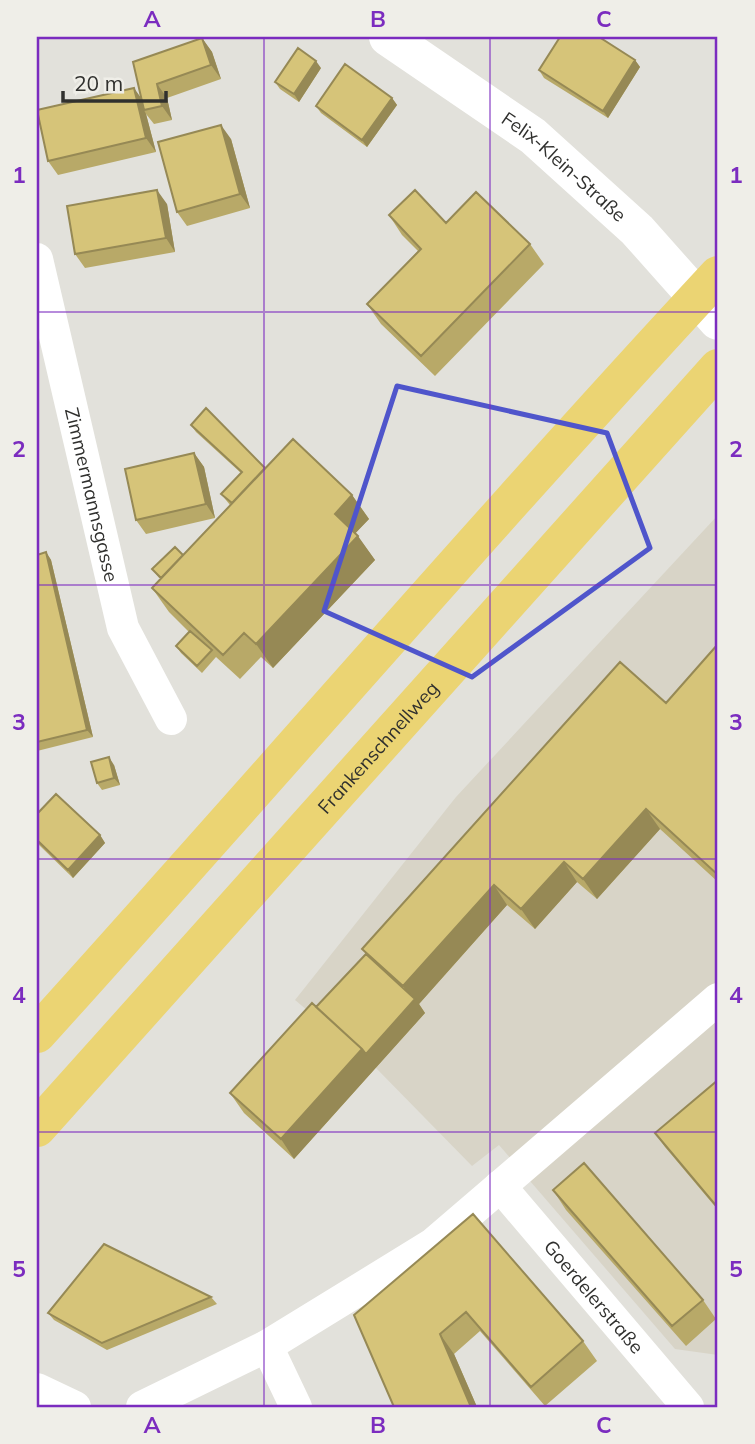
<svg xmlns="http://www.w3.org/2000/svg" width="755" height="1444" viewBox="0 0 755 1444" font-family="Mulish,sans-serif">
  <rect width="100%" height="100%" fill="#e2e1db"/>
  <!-- built -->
  <path fill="#d8d4c7" d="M718,515V1355L675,1349L499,1145L472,1166L376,1068L295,1000L456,797Z"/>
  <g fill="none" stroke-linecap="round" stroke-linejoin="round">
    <!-- street -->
    <g stroke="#fff" stroke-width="32">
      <path id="s1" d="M37,259L123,628L171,719"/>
      <path id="s2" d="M500,1186L688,1407"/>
      <path d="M267,1346L296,1407"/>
      <path d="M37,1389L75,1407"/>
      <path d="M142,1407L267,1346L433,1244L718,999"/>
    </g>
    <!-- secondary -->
    <path stroke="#fff" stroke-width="38" id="s3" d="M388,37L533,136L637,230L718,321"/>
    <!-- highway -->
    <g stroke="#ebd473" stroke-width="38">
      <path d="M37,1034C265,782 487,524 718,275"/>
      <path id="s4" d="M37,1128L718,368"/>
    </g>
  </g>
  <!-- wall -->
  <path fill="#b8a968" d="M202,38L212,52L221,79L167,98L172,120L154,124L146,114L156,152L58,175L48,161L141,98Z
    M635,60L640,67L608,118L544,78L539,70Z
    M321,68L299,102L280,89L275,82Z
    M392,98L397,105L367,147L321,113L316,106Z
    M231,139L250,208L187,226L177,212Z
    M167,204L175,252L85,268L75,254Z
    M389,215L446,223L530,244L544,264L435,376L381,324L367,304L418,251L402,235Z
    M191,425L265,468L352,495L369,519L355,533L375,560L273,668L261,657L240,679L216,657L202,673L181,653L176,646L189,632L169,612L152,588L160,579L152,569L183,555L230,505L221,494L241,473L196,432Z
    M194,453L204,467L215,518L146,534L136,520Z
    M46,552L51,560L93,737L37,751V555Z
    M718,644V882L660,829L597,899L577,882L535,929L507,905L419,1004L425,1013L294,1159L244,1113L230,1093L316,1007L366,954L362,949L666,703Z
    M114,765L120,785L102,790L97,783Z
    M37,814L100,835L105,843L73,878L37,843Z
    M718,1080V1210L665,1147L655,1133Z
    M553,1190L703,1300L716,1319L686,1346L566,1210Z
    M473,1214L583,1341L597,1361L545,1406L480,1331L454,1354L477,1407H394Z
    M211,1297L217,1304L107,1350L54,1320L48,1313Z"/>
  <!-- shaded-wall -->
  <path fill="#968955" d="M202,38L212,52L221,79L211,65Z
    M635,60L640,67L608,118L603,111Z
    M316,61L321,68L299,102L294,94Z
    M157,84L167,98L172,120L162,106Z
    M134,88L144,102V110L146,114L156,152L146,138Z
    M392,98L397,105L367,147L362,140Z
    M221,125L231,139L250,208L240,194Z
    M157,190L167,204L175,252L166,238Z
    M194,453L204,467L215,518L206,504Z
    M352,495L369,519L351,538L335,514Z
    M358,536L375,560L273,668L256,644Z
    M46,552L51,560L93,737L87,730Z
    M109,757L114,765L120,785L114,778Z
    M646,809L660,829L597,899L583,879Z
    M100,835L105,843L73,878L68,870Z
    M564,862L577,882L535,929L521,909Z
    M494,885L507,905L419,1004L425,1013L294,1159L281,1139L362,1049L413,1001L403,986Z
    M440,1334L454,1354L477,1407H471Z"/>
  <!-- building -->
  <path fill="#d6c479" stroke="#968955" stroke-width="2" d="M560,37H599L635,60L603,111L539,70Z
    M202,38L211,65L157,84L162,106L144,110L133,62Z
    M298,48L316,61L294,94L275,82Z
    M345,64L392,98L362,140L316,106Z
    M134,88L146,138L48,161L37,110Z
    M221,125L240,194L177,212L158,142Z
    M157,190L166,238L75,254L67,206Z
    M415,190L446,223L476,192L530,244L421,356L367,304L421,249L389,215Z
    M206,408L265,468L232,503L221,494L242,472L191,425Z
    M293,439L352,495L335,514L358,536L256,644L244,633L223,655L152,588Z
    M194,453L206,504L136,520L125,469Z
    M175,547L183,555L161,578L152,569Z
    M46,552L87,730L37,742V555Z
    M190,631L212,650L197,666L176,646Z
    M718,644V875L646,809L583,879L564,862L521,909L494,885L403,986L362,949L620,662L666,703Z
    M109,757L114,778L97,783L91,762Z
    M56,794L100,835L68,870L37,840V814Z
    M366,954L415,999L366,1054L362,1049L316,1007Z
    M312,1003L362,1049L281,1139L230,1093Z
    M718,1080V1208L655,1133Z
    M584,1163L703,1300L672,1326L553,1190Z
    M473,1214L583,1341L531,1387L466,1312L440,1334L471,1407H394L354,1315Z
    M104,1244L211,1297L102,1343L48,1313Z"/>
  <!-- marked area -->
  <path fill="none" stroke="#4f55cb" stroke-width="5" stroke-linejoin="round" d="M397,386L607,433L650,548L472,677L324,611Z"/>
  <!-- grid -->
  <path fill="none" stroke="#7b2cbf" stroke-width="2" stroke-opacity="0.55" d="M264,37V1407M490,37V1407M37,312H718M37,585H718M37,859H718M37,1132H718"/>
  <g text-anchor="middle" stroke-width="6" stroke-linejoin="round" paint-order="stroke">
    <!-- street labels -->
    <g font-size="19" fill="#30302e" stroke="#efeee8">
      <text dy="7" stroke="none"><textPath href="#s3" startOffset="219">Felix-Klein-Straße</textPath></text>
      <text dy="7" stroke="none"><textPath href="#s1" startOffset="242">Zimmermannsgasse</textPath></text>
      <text dy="7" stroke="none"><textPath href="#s4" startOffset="511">Frankenschnellweg</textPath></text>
      <text dy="7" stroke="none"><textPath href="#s2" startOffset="145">Goerdelerstraße</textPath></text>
    </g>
  </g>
  <!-- border -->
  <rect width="755" height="1444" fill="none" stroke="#efeee8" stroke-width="77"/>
  <!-- scale -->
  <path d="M63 91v10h103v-10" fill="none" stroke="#30302e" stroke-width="3.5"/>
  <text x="74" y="91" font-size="21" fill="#30302e" stroke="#efeee8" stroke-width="5" paint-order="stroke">20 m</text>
  <rect x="38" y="38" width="678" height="1368" fill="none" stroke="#7b2cbf" stroke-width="2.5"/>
  <g font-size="23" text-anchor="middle" font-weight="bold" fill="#7b2cbf">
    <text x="152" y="27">A</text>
    <text x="378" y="27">B</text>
    <text x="604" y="27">C</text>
    <text x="19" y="183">1</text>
    <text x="736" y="183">1</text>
    <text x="19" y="457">2</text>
    <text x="736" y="457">2</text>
    <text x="19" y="730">3</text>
    <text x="736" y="730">3</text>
    <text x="19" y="1003">4</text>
    <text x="736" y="1003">4</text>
    <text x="19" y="1277">5</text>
    <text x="736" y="1277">5</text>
    <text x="152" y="1433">A</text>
    <text x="378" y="1433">B</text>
    <text x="604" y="1433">C</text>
  </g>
</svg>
